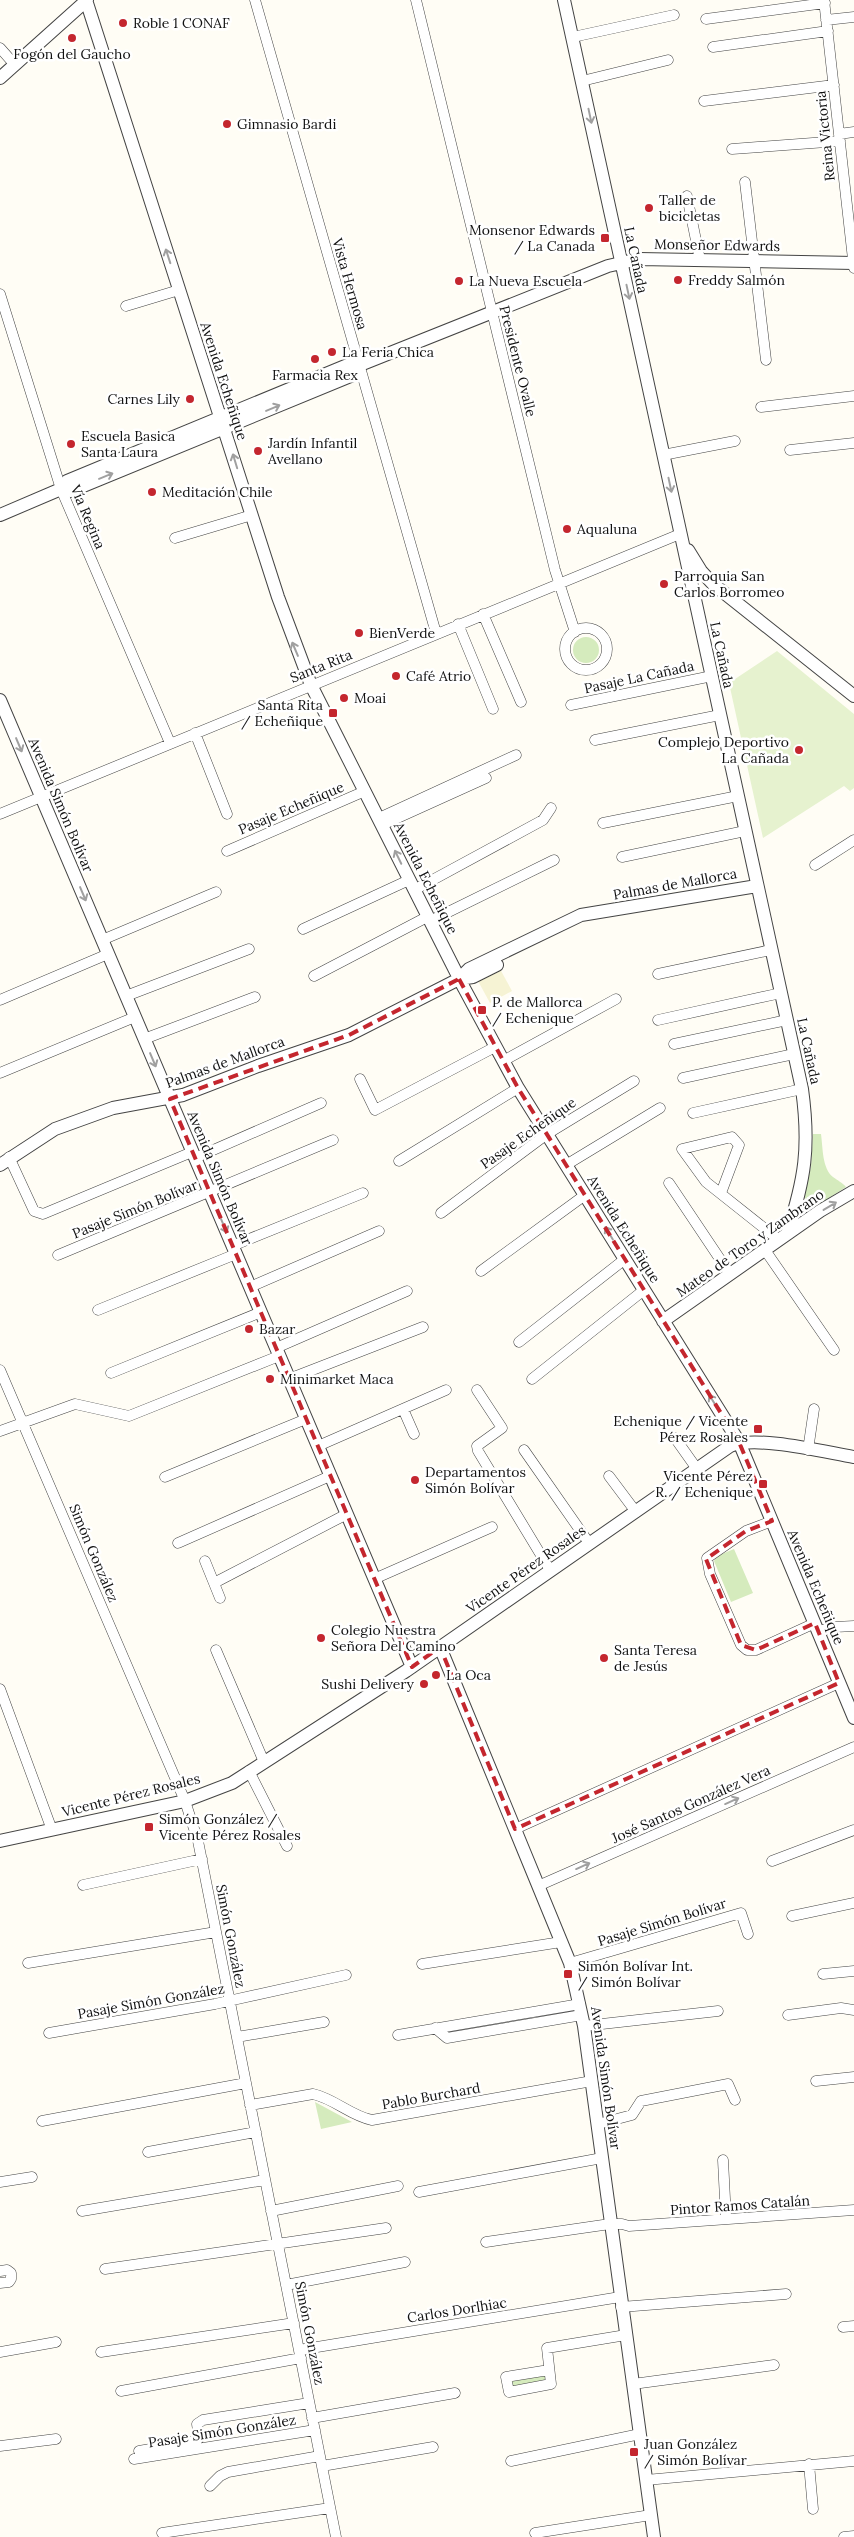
<svg xmlns="http://www.w3.org/2000/svg" width="854" height="2537" viewBox="0 0 854 2537" font-family="Lora,serif">
  <rect width="100%" height="100%" fill="#fffdf5"/>
  <!-- farmland -->
  <path fill="#f6f3d4" d="M500,969L512,991L490,1003L478,981Z"/>
  <!-- green -->
  <path fill="#d5ebbd" d="M573 650a13 13 0 1 1 26 0a13 13 0 1 1-26 0Z
    M813,1134H821C823,1148 822,1168 833,1177C838,1181 842,1182 846,1187L815,1207L803,1196L811,1167Z
    M734,1549L753,1593L731,1602L714,1561L717,1556Z
    M315,2102L352,2122L321,2129Z
    M545,2374L547,2381L510,2388L509,2381Z"/>
  <!-- pitch -->
  <path fill="#e6f2cf" d="M777,651L854,714V788L850,791L844,786L763,838L729,683Z"/>
  <g fill="none" stroke-linecap="round" stroke-linejoin="round">
    <!-- minor casing -->
    <g stroke="#444" stroke-width="11">
      <path id="minor" d="M255,0L436,633
        M416,0L555,570L575,632
        M824,0L854,268
        M706,19L825,3
        M826,20L854,17
        M573,37L674,15
        M713,47L828,31
        M0,48L15,65
        M582,81L668,60
        M704,101L834,85
        M839,134L854,132
        M732,149L840,141
        M745,182L766,360
        M687,196L700,260
        M0,294L61,489L170,743
        M126,306L179,290
        M761,407L854,396
        M790,450L854,443
        M663,455L735,441
        M175,538L252,515
        M483,614L521,702
        M458,624L493,709
        M565 649a21 21 0 1 1 42 0a21 21 0 1 1-42 0Z
        M571,705L712,676
        M195,733L227,814
        M595,740L720,715
        M0,814L680,534
        M379,818L516,755
        M603,823L738,796
        M382,825L486,778
        M227,851L365,791
        M622,857L745,831
        M815,865L854,840
        M414,890L543,820L551,808
        M430,921L554,860
        M303,929L409,880
        M102,940L216,892
        M658,974L771,950
        M314,976L427,917
        M126,996L249,949
        M0,1000L108,954
        M658,1020L781,993
        M144,1039L255,997
        M674,1044L787,1020
        M503,1061L616,999
        M0,1073L135,1017
        M683,1078L794,1054
        M360,1079L375,1110L495,1047
        M693,1113L802,1089
        M9,1157L34,1211L43,1214L192,1152
        M195,1158L321,1103
        M399,1161L518,1088
        M566,1165L660,1108
        M669,1183L730,1274
        M721,1193L739,1145L732,1137L682,1149L706,1182L779,1240
        M441,1213L547,1134L634,1081
        M232,1246L363,1193
        M765,1250L834,1350
        M58,1255L333,1140
        M481,1271L585,1195
        M250,1287L379,1231
        M98,1310L236,1254
        M519,1342L625,1259
        M276,1348L407,1291
        M0,1370L185,1801L198,1841L336,2537
        M111,1373L261,1312
        M289,1379L423,1327
        M532,1379L644,1290
        M477,1390L502,1428L477,1446L478,1451L550,1570
        M403,1409L414,1434
        M0,1431L75,1404L129,1416L279,1356
        M675,1438L697,1469
        M318,1446L446,1390
        M524,1450L589,1543
        M808,1450L814,1409
        M609,1476L636,1512
        M165,1477L306,1419
        M772,1521L746,1531L707,1558L710,1574L741,1645L747,1650H756L815,1623
        M178,1543L330,1476
        M205,1561L220,1598
        M374,1579L492,1527
        M214,1583L347,1514
        M818,1631L835,1627L854,1626
        M216,1650L264,1762
        M0,1689L52,1830
        M249,1771L287,1846
        M515,1829L839,1683
        M772,1861L854,1830
        M83,1885L202,1859
        M538,1886L854,1747
        M792,1916L854,1903
        M28,1963L216,1932
        M570,1963L741,1913L748,1934
        M422,1964L561,1942
        M823,1974L854,1971
        M788,2015L841,2008L854,2010
        M584,2026L718,2011
        M435,2028L447,2038L582,2015
        M49,2033L215,2004L346,1975
        M398,2035L580,2004
        M237,2037L324,2022
        M816,2081L854,2077
        M250,2105L313,2094C335,2099 351,2116 372,2120L592,2081
        M42,2121L246,2083
        M598,2124L632,2115L641,2101L728,2084L735,2100
        M148,2152L256,2132
        M723,2160L726,2219
        M0,2182L32,2177
        M419,2192L602,2158
        M82,2211L265,2180
        M271,2211L398,2186
        M486,2242L610,2224H622L629,2226L854,2210
        M105,2269L386,2228
        M0,2271L7,2270L11,2273V2279L9,2282L0,2283
        M286,2285L405,2262
        M621,2307L786,2294
        M843,2327L854,2326
        M299,2350L620,2297
        M0,2352L56,2342
        M101,2352L294,2323
        M549,2370L506,2377L509,2392L551,2384L547,2348L626,2335
        M633,2384L774,2365
        M121,2391L301,2358
        M312,2418L455,2393
        M0,2446L56,2439
        M139,2451L196,2441L199,2438L197,2424L203,2420L309,2403
        M134,2459L315,2430
        M511,2461L640,2434
        M809,2464L813,2509
        M322,2466L433,2447
        M646,2480L854,2461
        M210,2486L220,2476L228,2472L320,2456
        M162,2533L330,2508
        M535,2533L651,2515
        M844,2537L854,2536"/>
    </g>
    <!-- tertiary casing -->
    <g stroke="#444" stroke-width="14">
      <path id="tertiary" d="M86,0L278,597L311,685L464,988L518,1088L739,1442L854,1718
        M564,0L802,1089C810,1147 805,1179 787,1234
        M0,78L87,0
        M61,489L67,481L350,364L360,365L608,266L639,259L854,263
        M0,515L61,489L71,491L353,375L360,365
        M688,550L701,571L713,584L854,696
        M0,700L412,1667
        M459,979L473,977L497,965
        M0,1165L55,1129L113,1108L183,1095L258,1066L349,1035L459,979L469,969L581,915L757,886
        M663,1321L820,1211L854,1191
        M440,1647L570,1963L584,2026L654,2537
        M0,1841L185,1801L232,1783L406,1671L730,1446C756,1435 824,1452 854,1457"/>
    </g>
    <!-- minor -->
    <use href="#minor" stroke="#fff" stroke-width="10"/>
    <!-- tertiary -->
    <use href="#tertiary" stroke="#fff" stroke-width="12"/>
  </g>
  <!-- one-way arrows -->
  <defs><path id="oneway-shaft" d="M-6 0H5M1.5-3L5.5 0L1.5 3" fill="none" stroke-width="1.6" stroke-linecap="round" stroke-linejoin="round" transform="scale(1.25)"/></defs>
  <g stroke="#a0a0a0">
    <use href="#oneway-shaft" transform="translate(590 116) rotate(78)"/>
    <use href="#oneway-shaft" transform="translate(168 256) rotate(-108)"/>
    <use href="#oneway-shaft" transform="translate(628 292) rotate(78)"/>
    <use href="#oneway-shaft" transform="translate(273 408) rotate(-23)"/>
    <use href="#oneway-shaft" transform="translate(235 461) rotate(-107)"/>
    <use href="#oneway-shaft" transform="translate(106 476) rotate(-22)"/>
    <use href="#oneway-shaft" transform="translate(670 485) rotate(78)"/>
    <use href="#oneway-shaft" transform="translate(295 649) rotate(-113)"/>
    <use href="#oneway-shaft" transform="translate(19 745) rotate(67)"/>
    <use href="#oneway-shaft" transform="translate(398 857) rotate(-116)"/>
    <use href="#oneway-shaft" transform="translate(83 894) rotate(67)"/>
    <use href="#oneway-shaft" transform="translate(153 1060) rotate(67)"/>
    <use href="#oneway-shaft" transform="translate(830 1206) rotate(-31)"/>
    <use href="#oneway-shaft" transform="translate(224 1226) rotate(67)"/>
    <use href="#oneway-shaft" transform="translate(609 1233) rotate(-121)"/>
    <use href="#oneway-shaft" transform="translate(713 1401) rotate(-122)"/>
    <use href="#oneway-shaft" transform="translate(732 1801) rotate(-24)"/>
    <use href="#oneway-shaft" transform="translate(583 1866) rotate(-24)"/>
  </g>
  <!-- marked area -->
  <path fill="none" stroke="#c4262e" stroke-width="4" stroke-dasharray="10 6" stroke-linejoin="round" d="M459,979L518,1088L739,1442L772,1521L746,1531L706,1559L741,1645L756,1650L815,1623L839,1683L515,1829L440,1647L412,1667L170,1099L349,1035Z"/>
  <!-- markers -->
  <g fill="#c4262e" stroke="#fff" stroke-width="2">
    <circle cx="123" cy="23" r="5"/>
    <circle cx="72" cy="38" r="5"/>
    <circle cx="227" cy="124" r="5"/>
    <circle cx="649" cy="208" r="5"/>
    <rect x="600" y="233" width="10" height="10" rx="2.5"/>
    <circle cx="678" cy="280" r="5"/>
    <circle cx="459" cy="281" r="5"/>
    <circle cx="332" cy="352" r="5"/>
    <circle cx="315" cy="359" r="5"/>
    <circle cx="190" cy="399" r="5"/>
    <circle cx="71" cy="444" r="5"/>
    <circle cx="258" cy="451" r="5"/>
    <circle cx="152" cy="492" r="5"/>
    <circle cx="567" cy="529" r="5"/>
    <circle cx="664" cy="584" r="5"/>
    <circle cx="359" cy="633" r="5"/>
    <circle cx="396" cy="676" r="5"/>
    <circle cx="344" cy="698" r="5"/>
    <rect x="328" y="708" width="10" height="10" rx="2.5"/>
    <circle cx="799" cy="750" r="5"/>
    <rect x="477" y="1005" width="10" height="10" rx="2.5"/>
    <circle cx="249" cy="1329" r="5"/>
    <circle cx="270" cy="1379" r="5"/>
    <rect x="753" y="1424" width="10" height="10" rx="2.5"/>
    <circle cx="415" cy="1480" r="5"/>
    <rect x="758" y="1479" width="10" height="10" rx="2.5"/>
    <circle cx="321" cy="1638" r="5"/>
    <circle cx="604" cy="1658" r="5"/>
    <circle cx="436" cy="1675" r="5"/>
    <circle cx="424" cy="1684" r="5"/>
    <rect x="144" y="1822" width="10" height="10" rx="2.5"/>
    <rect x="563" y="1969" width="10" height="10" rx="2.5"/>
    <rect x="629" y="2447" width="10" height="10" rx="2.5"/>
  </g>
  <g text-anchor="middle" stroke-width="5" stroke-linejoin="round" paint-order="stroke">
    <!-- poi labels -->
    <g font-size="14" fill="#111" stroke="#fff" text-anchor="start">
      <text x="133" y="28">Roble 1 CONAF</text>
      <text x="72" y="59" text-anchor="middle">Fogón del Gaucho</text>
      <text x="237" y="129">Gimnasio Bardi</text>
      <text x="659" y="205">Taller de<tspan x="659" dy="16">bicicletas</tspan></text>
      <text x="595" y="235" text-anchor="end">Monsenor Edwards<tspan x="595" dy="16">/ La Canada</tspan></text>
      <text x="688" y="285">Freddy Salmón</text>
      <text x="469" y="286">La Nueva Escuela</text>
      <text x="342" y="357">La Feria Chica</text>
      <text x="315" y="380" text-anchor="middle">Farmacia Rex</text>
      <text x="180" y="404" text-anchor="end">Carnes Lily</text>
      <text x="81" y="441">Escuela Basica<tspan x="81" dy="16">Santa Laura</tspan></text>
      <text x="268" y="448">Jardín Infantil<tspan x="268" dy="16">Avellano</tspan></text>
      <text x="162" y="497">Meditación Chile</text>
      <text x="577" y="534">Aqualuna</text>
      <text x="674" y="581">Parroquia San<tspan x="674" dy="16">Carlos Borromeo</tspan></text>
      <text x="369" y="638">BienVerde</text>
      <text x="406" y="681">Café Atrio</text>
      <text x="354" y="703">Moai</text>
      <text x="323" y="710" text-anchor="end">Santa Rita<tspan x="323" dy="16">/ Echeñique</tspan></text>
      <text x="789" y="747" text-anchor="end">Complejo Deportivo<tspan x="789" dy="16">La Cañada</tspan></text>
      <text x="492" y="1007">P. de Mallorca<tspan x="492" dy="16">/ Echenique</tspan></text>
      <text x="259" y="1334">Bazar</text>
      <text x="280" y="1384">Minimarket Maca</text>
      <text x="748" y="1426" text-anchor="end">Echenique / Vicente<tspan x="748" dy="16">Pérez Rosales</tspan></text>
      <text x="425" y="1477">Departamentos<tspan x="425" dy="16">Simón Bolívar</tspan></text>
      <text x="753" y="1481" text-anchor="end">Vicente Pérez<tspan x="753" dy="16">R. / Echenique</tspan></text>
      <text x="331" y="1635">Colegio Nuestra<tspan x="331" dy="16">Señora Del Camino</tspan></text>
      <text x="614" y="1655">Santa Teresa<tspan x="614" dy="16">de Jesús</tspan></text>
      <text x="446" y="1680">La Oca</text>
      <text x="414" y="1689" text-anchor="end">Sushi Delivery</text>
      <text x="159" y="1824">Simón González /<tspan x="159" dy="16">Vicente Pérez Rosales</tspan></text>
      <text x="578" y="1971">Simón Bolívar Int.<tspan x="578" dy="16">/ Simón Bolívar</tspan></text>
      <text x="644" y="2449">Juan González<tspan x="644" dy="16">/ Simón Bolívar</tspan></text>
    </g>
    <!-- street labels -->
    <g font-size="14" fill="#111" stroke="#fff">
      <text transform="translate(825 136) rotate(-96)" y="5">Reina Victoria</text>
      <text transform="translate(717 245) rotate(1)" y="5">Monseñor Edwards</text>
      <text transform="translate(636 260) rotate(78)" y="5">La Cañada</text>
      <text transform="translate(350 284) rotate(74)" y="5">Vista Hermosa</text>
      <text transform="translate(518 361) rotate(76)" y="5">Presidente Ovalle</text>
      <text transform="translate(224 381) rotate(72)" y="5">Avenida Echeñique</text>
      <text transform="translate(88 517) rotate(67)" y="5">Vía Regina</text>
      <text transform="translate(722 655) rotate(78)" y="5">La Cañada</text>
      <text transform="translate(321 666) rotate(-22)" y="5">Santa Rita</text>
      <text transform="translate(639 677) rotate(-12)" y="5">Pasaje La Cañada</text>
      <text transform="translate(61 805) rotate(67)" y="5">Avenida Simón Bolívar</text>
      <text transform="translate(291 808) rotate(-23)" y="5">Pasaje Echeñique</text>
      <text transform="translate(426 878) rotate(63)" y="5">Avenida Echeñique</text>
      <text transform="translate(675 884) rotate(-10)" y="5">Palmas de Mallorca</text>
      <text transform="translate(809 1051) rotate(78)" y="5">La Cañada</text>
      <text transform="translate(225 1062) rotate(-20)" y="5">Palmas de Mallorca</text>
      <text transform="translate(528 1133) rotate(-35)" y="5">Pasaje Echeñique</text>
      <text transform="translate(220 1178) rotate(67)" y="5">Avenida Simón Bolívar</text>
      <text transform="translate(135 1209) rotate(-22)" y="5">Pasaje Simón Bolívar</text>
      <text transform="translate(624 1229) rotate(58)" y="5">Avenida Echeñique</text>
      <text transform="translate(750 1243) rotate(-35)" y="5">Mateo de Toro y Zambrano</text>
      <text transform="translate(94 1553) rotate(67)" y="5">Simón González</text>
      <text transform="translate(526 1569) rotate(-35)" y="5">Vicente Pérez Rosales</text>
      <text transform="translate(816 1587) rotate(67)" y="5">Avenida Echeñique</text>
      <text transform="translate(131 1795) rotate(-14)" y="5">Vicente Pérez Rosales</text>
      <text transform="translate(691 1804) rotate(-24)" y="5">José Santos González Vera</text>
      <text transform="translate(662 1922) rotate(-17)" y="5">Pasaje Simón Bolívar</text>
      <text transform="translate(231 1936) rotate(79)" y="5">Simón González</text>
      <text transform="translate(151 2001) rotate(-10)" y="5">Pasaje Simón González</text>
      <text transform="translate(606 2078) rotate(82)" y="5">Avenida Simón Bolívar</text>
      <text transform="translate(431 2096) rotate(-10)" y="5">Pablo Burchard</text>
      <text transform="translate(740 2205) rotate(-4)" y="5">Pintor Ramos Catalán</text>
      <text transform="translate(457 2310) rotate(-9)" y="5">Carlos Dorlhiac</text>
      <text transform="translate(310 2333) rotate(79)" y="5">Simón González</text>
      <text transform="translate(222 2431) rotate(-9)" y="5">Pasaje Simón González</text>
    </g>
  </g>
</svg>
